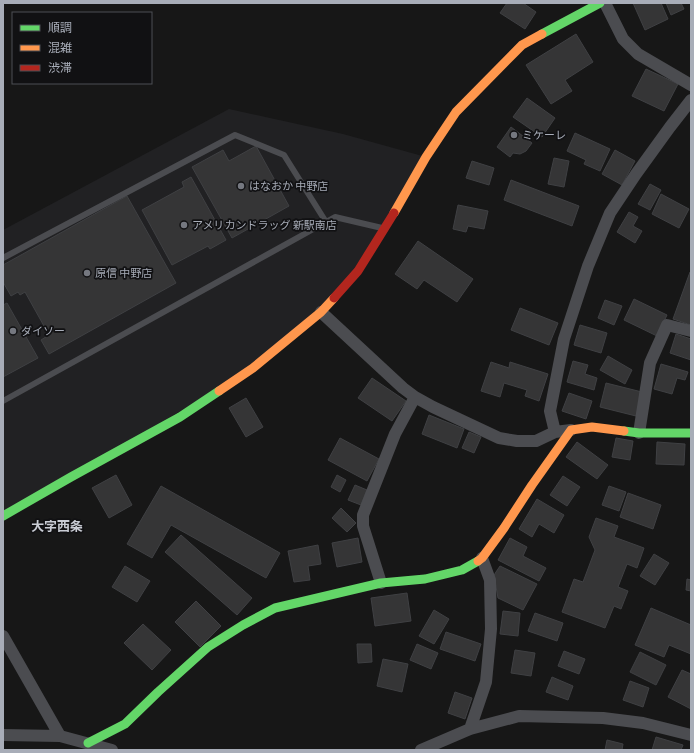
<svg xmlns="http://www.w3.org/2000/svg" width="694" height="753" viewBox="0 0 694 753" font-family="'Source Sans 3','Noto Sans JP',sans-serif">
  <rect width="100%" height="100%" fill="#171717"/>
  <!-- built -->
  <path fill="#212123" d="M229,109L343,134L426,157L358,271L253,368L3,516V230Z"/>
  <!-- building -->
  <path fill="#353536" stroke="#3f4043" d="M507,3H523L536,12L525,29L500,13Z
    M633,3H661L668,19L645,30Z
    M666,3H681L684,9L671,15Z
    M576,34L593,62L565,80L572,91L551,104L526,65Z
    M646,69L678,84L664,111L632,96Z
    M527,98L555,118L542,137L513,117Z
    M511,127L532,143L526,151L520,154L513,153L510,157L497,147Z
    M575,133L610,149L600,171L584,164L586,160L567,151Z
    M256,146L289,206L232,238L192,167L223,150L229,161Z
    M615,150L635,161L622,185L602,174Z
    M554,158L569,161L564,187L548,184Z
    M472,161L494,168L489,185L466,178Z
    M191,177L226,240L210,249L208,246L172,265L142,210L184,187L182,182Z
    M511,180L579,206L572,226L504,200Z
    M650,184L661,190L650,210L638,204Z
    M661,194L689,209L679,228L652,214Z
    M127,196L176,283L49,354L41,340L49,335L25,292L20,295L18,292L11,296L3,282V265Z
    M458,205L488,211L484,229L468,226L466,232L453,229Z
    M629,212L638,217L633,226L642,231L635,243L617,232Z
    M418,241L473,279L457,302L424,280L417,289L395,274Z
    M690,272H691V325L673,319Z
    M634,299L667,315L657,336L624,320Z
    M605,300L622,306L614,325L598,318Z
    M7,303L38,358L3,377V305Z
    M520,308L558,323L549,345L511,330Z
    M580,325L607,333L601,353L574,345Z
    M676,334L691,339V360L670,353Z
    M608,356L632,370L625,384L600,370Z
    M573,361L588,365L585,374L597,378L594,390L567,382Z
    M491,362L509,368L510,362L548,374L539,401L525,396L527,390L504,383L500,397L481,391Z
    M661,364L688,372L685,380L677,378L672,394L654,389Z
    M372,378L406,401L392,421L358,398Z
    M606,383L642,392L636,416L600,407Z
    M569,393L592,401L586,419L562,411Z
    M246,398L263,427L246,437L229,408Z
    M429,415L464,429L457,448L422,434Z
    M469,432L481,437L474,453L462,448Z
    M340,438L379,459L367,481L328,460Z
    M616,438L633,441L630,460L612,457Z
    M577,442L608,465L597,479L566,457Z
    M657,442L685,444L684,465L656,464Z
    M116,475L132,505L109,518L92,488Z
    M337,475L346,480L340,492L331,487Z
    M563,476L580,487L567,506L550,495Z
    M355,485L367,490L361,505L348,500Z
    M161,486L280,553L266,578L171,525L152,558L127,544Z
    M609,486L626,492L619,511L602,505Z
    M628,493L661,505L653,529L620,517Z
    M537,499L564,515L554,533L539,524L532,537L519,529Z
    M341,508L356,523L347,532L332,518Z
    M596,518L618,526L614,537L644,548L637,568L627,564L618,587L628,591L621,609L614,606L605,628L562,612L574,579L583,582L595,550L589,537Z
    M181,535L252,598L237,615L165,552Z
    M358,538L362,562L337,567L332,543Z
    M510,538L527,547L523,556L546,568L539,581L498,560Z
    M318,545L321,564L308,566L310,580L294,582L288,551Z
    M654,554L669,563L655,585L640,576Z
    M125,566L150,581L137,602L112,587Z
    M500,566L537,584L523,610L498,598L494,575Z
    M687,579L691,580V591L686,590Z
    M407,593L411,621L375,626L371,598Z
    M196,601L221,626L200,647L175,622Z
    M651,608L691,625V654L669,645L664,657L635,645Z
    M434,610L449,619L434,644L419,636Z
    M503,611L520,613L518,636L500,634Z
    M535,613L563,623L557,641L528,631Z
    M143,624L171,650L152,670L124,643Z
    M446,632L481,644L475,661L440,649Z
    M357,644H371L372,662L358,663Z
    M417,644L438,653L431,669L410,660Z
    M515,650L535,653L531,676L511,673Z
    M564,651L585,659L579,674L558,666Z
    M640,652L666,665L656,685L630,672Z
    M383,659L408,664L402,692L377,686Z
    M682,670L691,674V709L668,697Z
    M552,677L573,686L568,700L546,692Z
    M630,681L649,688L643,707L623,700Z
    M455,692L472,698L465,719L448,713Z
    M656,737L683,745L681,750H652Z
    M607,740L623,744L622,750H605Z"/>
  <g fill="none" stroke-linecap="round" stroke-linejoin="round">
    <!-- lane -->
    <path stroke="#4b4c50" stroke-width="6" d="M3,258L235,135L284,155L326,222
      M3,401L335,217L382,228"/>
    <!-- street -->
    <path stroke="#4b4c50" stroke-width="12" d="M605,3L623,39L638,54L691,85
      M321,312L403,388L415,397L433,407L499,438L517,441H536L555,432
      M571,430L555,432L550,411L564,339L588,266L610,213L636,174L670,127L691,100
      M639,433L650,363L667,325L691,331
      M381,583L363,526V515L395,434L415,397
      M3,636L60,736
      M470,729L486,682L491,629L490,580L482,558
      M3,735L60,736L112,750
      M421,750L470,729L519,716L603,718L643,723L691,735"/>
    <!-- fast -->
    <path stroke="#63d668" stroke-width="9" d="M542,34L600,3
      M624,431L639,433H691
      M3,516L71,477L180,417L219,391
      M88,743L125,724L158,692L208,647L243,625L275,608L381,583L425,579L462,570L478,561"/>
    <!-- slow -->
    <path stroke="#ff974d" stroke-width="9" d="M394,213L426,157L456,112L522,45L542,34
      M219,391L253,368L321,312L334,298
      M478,561L482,558L504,528L532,485L571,430L592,427L624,431"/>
    <!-- jam -->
    <path stroke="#b3261e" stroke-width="9" d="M334,298L358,271L394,213"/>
  </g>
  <!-- markers -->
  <g fill="#757880" stroke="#111113" stroke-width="1.5">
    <circle cx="514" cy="135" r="4"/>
    <circle cx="241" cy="186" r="4"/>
    <circle cx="184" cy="225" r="4"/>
    <circle cx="87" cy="273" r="4"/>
    <circle cx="13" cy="331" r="4"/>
  </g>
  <g text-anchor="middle" stroke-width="3.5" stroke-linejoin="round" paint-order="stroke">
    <!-- poi labels -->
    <g font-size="11" fill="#a8adb8" stroke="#111113" text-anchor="start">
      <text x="522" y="139">ミケーレ</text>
      <text x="249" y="190">はなおか 中野店</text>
      <text x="192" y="229">アメリカンドラッグ 新駅南店</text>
      <text x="95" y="277">原信 中野店</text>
      <text x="21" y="335">ダイソー</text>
    </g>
    <!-- quarter labels -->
    <g font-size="13" font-weight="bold" fill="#c9ccd4" stroke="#111113">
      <text x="57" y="531">大字西条</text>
    </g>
  </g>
  <!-- border -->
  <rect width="694" height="753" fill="none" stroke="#a8adb8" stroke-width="8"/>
  <!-- legend -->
  <rect x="12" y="12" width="140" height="72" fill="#111113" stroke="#4d4f55"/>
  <rect x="20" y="25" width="20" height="6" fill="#63d668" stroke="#4d4f55"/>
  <text x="48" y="32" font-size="12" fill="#a8adb8">順調</text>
  <rect x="20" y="45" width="20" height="6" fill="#ff974d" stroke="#4d4f55"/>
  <text x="48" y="52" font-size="12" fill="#a8adb8">混雑</text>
  <rect x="20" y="65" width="20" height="6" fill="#b3261e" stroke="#4d4f55"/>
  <text x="48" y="72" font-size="12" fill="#a8adb8">渋滞</text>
</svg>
